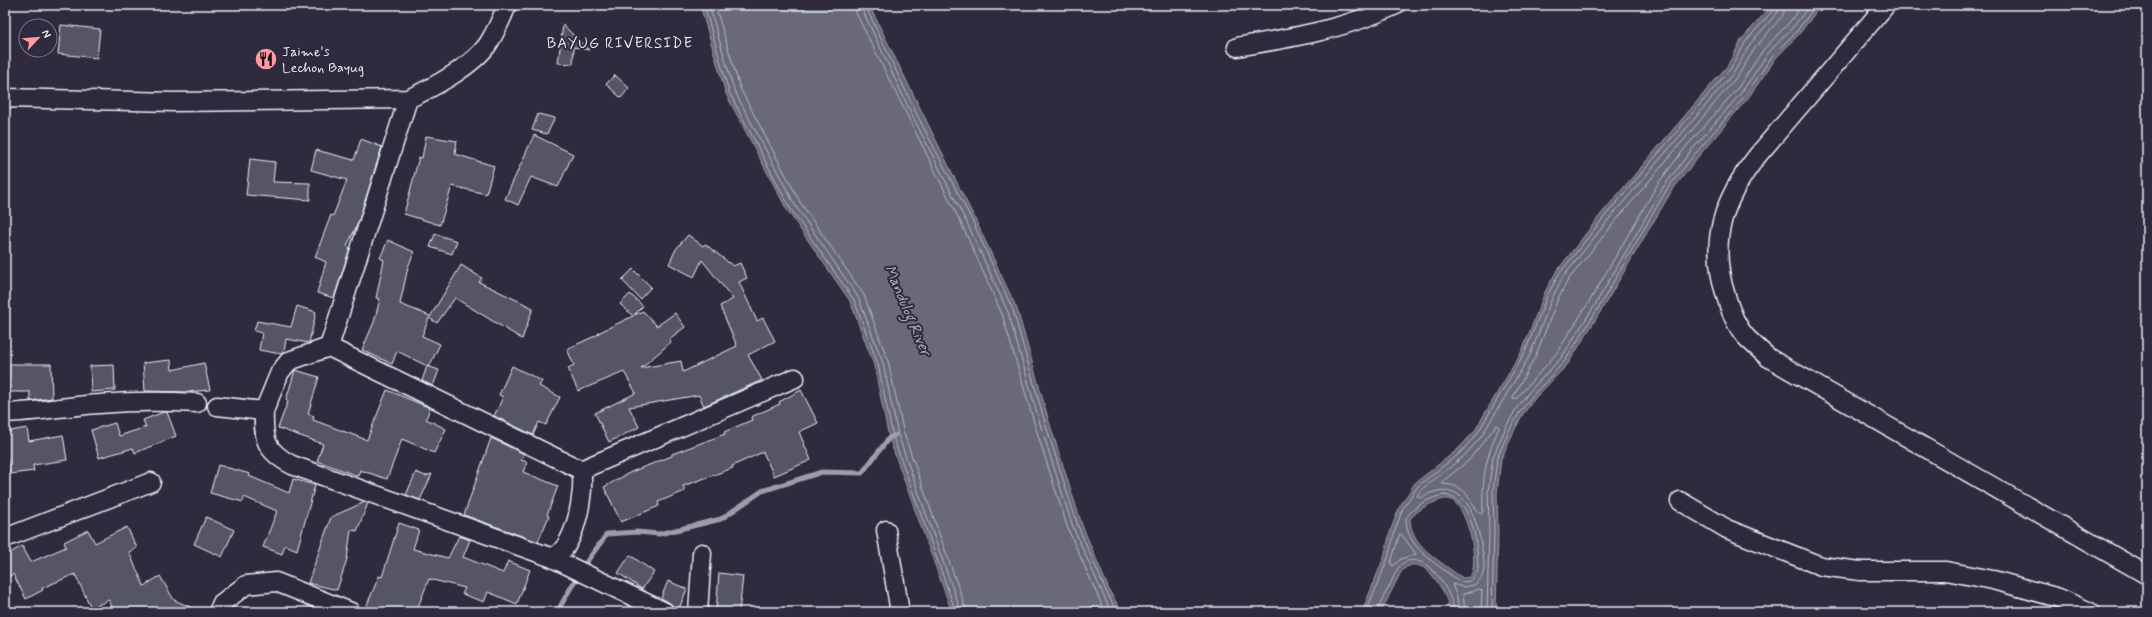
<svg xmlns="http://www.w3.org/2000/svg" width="2152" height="617" viewBox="0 0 2152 617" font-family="Mynerve,sans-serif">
  <rect width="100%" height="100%" fill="#2f2a3d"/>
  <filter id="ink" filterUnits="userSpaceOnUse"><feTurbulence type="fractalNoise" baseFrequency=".025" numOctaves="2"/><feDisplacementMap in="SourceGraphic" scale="8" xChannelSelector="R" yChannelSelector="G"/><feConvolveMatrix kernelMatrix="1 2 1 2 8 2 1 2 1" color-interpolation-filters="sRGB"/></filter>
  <g filter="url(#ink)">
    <!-- water -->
    <path fill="#696978" stroke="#9c9fab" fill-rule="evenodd" d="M700,5H869L975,219L1017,309L1050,425L1082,525L1110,592L1122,612H952L889,438L874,365L850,301L787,210L726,94Z
      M1772,5H1821L1800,33L1776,58L1748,98L1697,158L1671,192L1602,309L1568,364L1536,397L1523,414L1514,431L1501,459L1497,493L1498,532L1496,612H1450C1448,594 1422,547 1401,572L1381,612H1362L1384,557L1391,529L1400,506L1415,483L1457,450L1474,432L1522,351L1545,292L1556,272L1602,213L1728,65L1742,39ZM1444,499C1447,499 1451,499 1453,501C1468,511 1480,562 1470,577L1463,578L1458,575C1439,560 1411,546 1410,519C1420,508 1430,503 1444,499Z"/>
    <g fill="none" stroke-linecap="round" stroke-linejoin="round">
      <!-- shore -->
      <path stroke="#b5bbc5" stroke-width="1" d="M704,5L729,92L790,208L854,300L878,364L893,437L956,612
        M709,5L734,90L795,205L858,297L883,363L898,435L961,612
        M715,5L740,88L800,202L864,295L888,361L904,434L967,612
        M854,5L856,13L962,225L1002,314L1036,429L1068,529L1105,612
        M860,5L914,119L967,223L1008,312L1041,427L1073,527L1111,612
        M865,5L918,117L972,220L1013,310L1046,426L1078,526L1107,593L1117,612
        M1786,5L1783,15L1755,48L1739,74L1614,223L1568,280L1558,299L1535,357L1513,397V399H1516L1556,354L1589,302L1659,182L1685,148L1737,89L1764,49L1789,23L1802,5
        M1497,425L1499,428C1485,459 1482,478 1483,512L1480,514C1466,498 1469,486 1443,484L1442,482L1468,461Z
        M1444,495C1474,499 1478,546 1478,571L1471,581L1462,582L1456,579C1436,563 1405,547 1406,518C1415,505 1429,498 1444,495Z
        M1400,534L1402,535L1416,554L1401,559L1393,566L1391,563Z
        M1366,612L1388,558L1395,530L1403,508L1418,486L1460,453L1477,434L1525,352L1548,294L1559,274L1605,216L1731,68L1746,41L1774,9L1775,5
        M1378,612C1379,604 1385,594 1389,587C1393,579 1396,568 1403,563C1427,549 1453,593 1454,612
        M1459,612L1457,597L1452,584L1463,587L1474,585C1478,583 1482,578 1483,573C1486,564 1482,552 1481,543C1474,508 1460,475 1420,498L1417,496L1422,489L1463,457L1481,437L1530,355L1553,296L1563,277L1609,219L1735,71L1750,44L1778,12L1780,5
        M1465,612L1463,594L1480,589L1482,591L1481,612
        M1487,612L1489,532L1488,492L1493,457L1506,427L1516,409L1529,392L1561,358L1595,305L1664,186L1690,152L1741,93L1769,52L1793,27L1810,5
        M1492,612L1494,532L1493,492L1497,458L1510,429L1520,412L1533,395L1565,361L1599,307L1667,189L1694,155L1745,96L1773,55L1797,31L1816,5"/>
      <!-- stream -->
      <path stroke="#9c9fab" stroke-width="5" d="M557,612L582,568L607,534L637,532L659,534L721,519L762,491L822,472L862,473L889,438L895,435"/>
    </g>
    <!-- building -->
    <path fill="#575565" stroke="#e8f1f8" d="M61,25L100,29L97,58L58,54Z
      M563,25L589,50L574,47L573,64L558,63Z
      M615,75L629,88L621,98L606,84Z
      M538,114L555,118L547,134L532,130Z
      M534,135L573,154L558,187L531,177L518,205L505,199Z
      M426,136L457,141L455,154L494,166L486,194L452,186L440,225L404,214L419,157L422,158Z
      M361,139L382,147L358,223L347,246L350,248L334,298L317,293L326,262L315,257L331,215L333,216L347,180L311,170L316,150L354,160Z
      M250,159L275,162L273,182L310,183V200L246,195Z
      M435,234L457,241L452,254L430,247Z
      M688,235L703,246L705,244L733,266L740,263L747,278L739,282L757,321L763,318L775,341L748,355L762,380L704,406L699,395L629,407L639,427L609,442L595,413L636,393L624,372L578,391L568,368L574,365L567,349L599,334L598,333L633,316L620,304L630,294L643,306L634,315L643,311L657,326L675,313L685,327L669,339L671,342L641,368L681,361L683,372L737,346L720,306L733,299L702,260L694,277L669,264L676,249Z
      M388,240L414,252L408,267L400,304L430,316V317L461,265L482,278L479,282L533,308L522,339L455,298L437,323L429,318L422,336L440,344L429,367L397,351L392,364L362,350L374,322L380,299L376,298L384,260L380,258Z
      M633,269L651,287L640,299L622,280Z
      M297,306L316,312L309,343L286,339L284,352L281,354L259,350L262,333L254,331L257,321L291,327Z
      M171,360L172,370L204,363L210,390L186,392L145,391L143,363Z
      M8,364H51L52,398L30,401V392H8Z
      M114,365L115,390L91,392L90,366Z
      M427,366L439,370L433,386L422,381Z
      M512,366L542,381L539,386L560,397L546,425L539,422L533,435L494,416L503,397L499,395Z
      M295,370L319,377L308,414L314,416L313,420L367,440L387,390L430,408L426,419L446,429L434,453L402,439L387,479L360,470L358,476L317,461L323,444L278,428L288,401L286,400Z
      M801,390L818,423L799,432L811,460L774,476L763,452L732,466L733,468L683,486L685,491L658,502L659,506L621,522L604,487L631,472L672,456V454L725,434L724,432L752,420L751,417L780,404L779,402Z
      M164,412H167L176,436L135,453L133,448L99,458L91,430L115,423L119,436L146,427L143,420Z
      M27,428L29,441L63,435L67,460L33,465L34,471L10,474L5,446V432Z
      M491,438L524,454L521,460L527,462L523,472L558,486L547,515L549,516L538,542L464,515Z
      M218,465L250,474L249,476L289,493L293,479L315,485L297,550L285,545L282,554L263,547L277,511L244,497L243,502L210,493Z
      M416,472L425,476L432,474L420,500L406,495Z
      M365,502L368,503L357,531L351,530L347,559L337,590L308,583L331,517Z
      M206,517L234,530L222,557L194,544Z
      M399,523L419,530L413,549L448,558L459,536L470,540L463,557L503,573L508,561L530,570L517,604L488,592L484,602L462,594L465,588L429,579L416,612H364L379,576L382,577Z
      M127,527L137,548L129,552L144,586L160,576L174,600L201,612H114L109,600L91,608L75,574L42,588L43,590L26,599L13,574L5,579V556L22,546L31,562L66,547L64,542L88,530L95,543Z
      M630,555L654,572L642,589L618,573Z
      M719,573L743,576L739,612H716Z
      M668,581L687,589L678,611L670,603L661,598Z"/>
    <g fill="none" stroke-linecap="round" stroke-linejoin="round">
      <!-- minor casing -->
      <g stroke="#e8f1f8" stroke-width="21">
        <path id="minor" d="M1886,5L1758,155C1723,199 1708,241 1726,296C1730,310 1736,326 1746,337C1753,344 1761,351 1769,358L2147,575
          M1237,47C1295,37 1342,30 1396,5
          M5,98L174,102L408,99C432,88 473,66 488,44C495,33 502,18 507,5
          M329,347L408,99
          M217,406L264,411L280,372L289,361L329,347L581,470L795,378
          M264,411C263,439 265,451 292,465L550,557C575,555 586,489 581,470
          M5,413C37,412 68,406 99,404C132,401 164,401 197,403
          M1680,501L1727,529L1821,566L1860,571H1946L1993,580L2059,598L2090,612
          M886,530L900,612
          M5,538L151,482
          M550,557L665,612
          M218,612L222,603L246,585L276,582L351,612
          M698,612L702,553"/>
      </g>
      <!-- minor -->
      <use href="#minor" stroke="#2f2a3d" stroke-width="18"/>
    </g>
  </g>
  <!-- icons -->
  <defs>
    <g id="restaurant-disc" transform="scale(1.15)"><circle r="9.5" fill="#ff9aa2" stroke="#2f2a3d"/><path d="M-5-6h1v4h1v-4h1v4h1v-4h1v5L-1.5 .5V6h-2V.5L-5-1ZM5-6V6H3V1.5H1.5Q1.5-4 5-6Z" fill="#111"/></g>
  </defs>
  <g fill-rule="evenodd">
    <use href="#restaurant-disc" x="266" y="59"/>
  </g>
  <g text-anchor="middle" stroke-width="4" stroke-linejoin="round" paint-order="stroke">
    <!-- poi labels -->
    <g font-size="14" fill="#e8f1f8" stroke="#2f2a3d" text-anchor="start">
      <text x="282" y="56">Jaime's<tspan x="282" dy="16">Lechon Bayug</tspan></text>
    </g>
    <!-- neighbourhood labels -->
    <g font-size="15" letter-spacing="1" fill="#e8f1f8" stroke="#2f2a3d">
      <text x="620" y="48">BAYUG RIVERSIDE</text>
    </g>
    <!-- water labels -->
    <g font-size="15" font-style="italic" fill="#afb4be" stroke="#2f2a3d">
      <text transform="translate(908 310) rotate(67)" y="5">Mandulog River</text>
    </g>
  </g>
  <!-- margin -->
  <rect width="2152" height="617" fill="none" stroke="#2f2a3d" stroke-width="20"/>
  <rect x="10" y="10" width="2132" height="597" fill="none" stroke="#e8f1f8" stroke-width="1.5" filter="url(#ink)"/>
  <!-- north arrow -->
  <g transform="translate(38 38) rotate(64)"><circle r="19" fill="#2f2a3d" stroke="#797a88"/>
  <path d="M0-3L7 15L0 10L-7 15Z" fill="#ff9aa2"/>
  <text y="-6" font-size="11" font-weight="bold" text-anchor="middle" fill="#e8f1f8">N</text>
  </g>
</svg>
